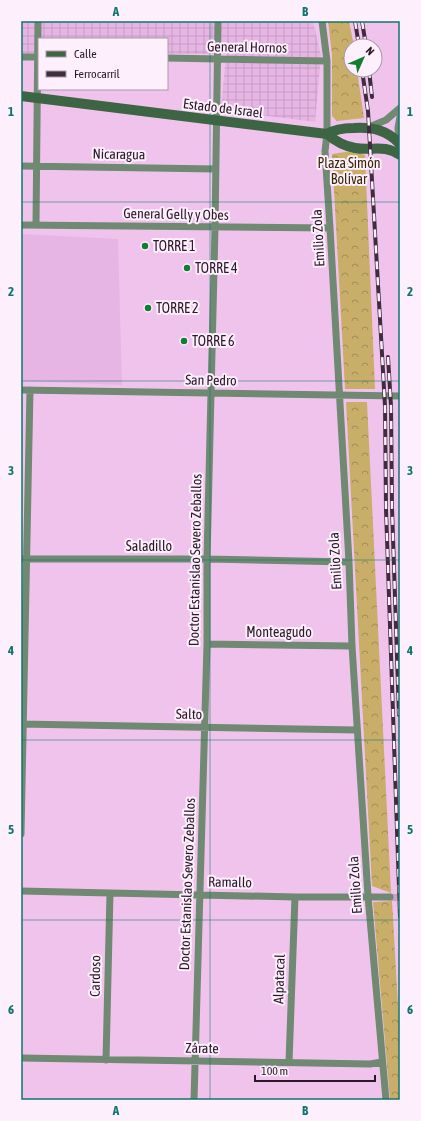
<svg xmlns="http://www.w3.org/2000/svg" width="421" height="1121" viewBox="0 0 421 1121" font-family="'Asap Condensed',sans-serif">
  <defs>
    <pattern id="industrial-grid" width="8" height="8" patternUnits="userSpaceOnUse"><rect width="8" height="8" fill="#e7b5e4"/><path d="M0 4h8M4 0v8" fill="none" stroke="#c69bc4"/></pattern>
    <pattern id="forest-crowns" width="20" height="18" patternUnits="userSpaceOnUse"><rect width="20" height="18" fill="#c9ae6a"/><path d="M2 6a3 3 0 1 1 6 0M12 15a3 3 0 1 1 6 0" fill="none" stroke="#a38d57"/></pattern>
  </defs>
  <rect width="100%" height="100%" fill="#f0c3ed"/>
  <!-- built -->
  <path fill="#e7b5e4" d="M21,234L118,239L122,385L21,381Z"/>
  <!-- industrial -->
  <path fill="url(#industrial-grid)" d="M21,21H313L321,56L315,122L221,110L226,54H167V39H39V54H21Z"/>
  <!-- forest -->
  <path fill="url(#forest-crowns)" d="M328,21H349L354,46H351V70H357L364,118L337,121L332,116V55Z
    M352,151L365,155L375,389H345L332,154Z
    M346,402H367L391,893L372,886Z
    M392,901L400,1040V1100H390L373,902Z"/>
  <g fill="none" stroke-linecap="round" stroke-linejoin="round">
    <!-- street-tunnel -->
    <path stroke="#c8a1c6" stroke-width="7" stroke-dasharray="7 3.5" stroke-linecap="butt" d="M390,897L400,898"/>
    <!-- street -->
    <path stroke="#6f8972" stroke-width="7" d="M322,21L327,61V134L325,151L330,228L349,562L352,646L368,896L386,1100
      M21,57H39
      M167,58L327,61
      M369,127L386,120L400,108
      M399,143L398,128L400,117
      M21,166L216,169
      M21,225L330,228
      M36,225L38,21
      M21,390L400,396
      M21,559H207L349,562
      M207,644L352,646
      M21,724L357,730
      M21,834L30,390
      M21,891L295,897H390
      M21,1058L370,1064L382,1062
      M106,1060L110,893
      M289,1062L295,897
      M194,1100L207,644V559L215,228L218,21"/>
    <!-- secondary -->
    <path stroke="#3d6543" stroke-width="10" d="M21,96L327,134C335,141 344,146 355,148C372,151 384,144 400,155
      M327,134C335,129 344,128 354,128C373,127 387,130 400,144"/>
    <!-- rail casing -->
    <g stroke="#402c3f" stroke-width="4">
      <path id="rail" d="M355,21L359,46
        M362,21L366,46
        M362,70L368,111L385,406L386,509L400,917
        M369,70L372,97
        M388,357L391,406L392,508L399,715"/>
    </g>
    <!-- rail -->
    <use href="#rail" stroke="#feeffc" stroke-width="2.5" stroke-dasharray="8" stroke-linecap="butt"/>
  </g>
  <!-- grid -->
  <path fill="none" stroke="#0f766e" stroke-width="1" stroke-opacity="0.55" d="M210,21V1100M21,202H400M21,381H400M21,560H400M21,740H400M21,920H400"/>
  <!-- markers -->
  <g fill="#0f7e34" stroke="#feeffc" stroke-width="1.5">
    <circle cx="145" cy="246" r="4"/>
    <circle cx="187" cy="268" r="4"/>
    <circle cx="148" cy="308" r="4"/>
    <circle cx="184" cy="341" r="4"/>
  </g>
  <g text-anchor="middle" stroke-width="4" stroke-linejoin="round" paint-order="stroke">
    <!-- street labels -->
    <g font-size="14" fill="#291828" stroke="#feeffc">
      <text transform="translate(247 47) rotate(1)" y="5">General Hornos</text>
      <text transform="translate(223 108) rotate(7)" y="5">Estado de Israel</text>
      <text transform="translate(119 154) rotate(1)" y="5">Nicaragua</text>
      <text transform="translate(176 214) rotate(1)" y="5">General Gelly y Obes</text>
      <text transform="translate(318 238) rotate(-93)" y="5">Emilio Zola</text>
      <text transform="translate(211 380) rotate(1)" y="5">San Pedro</text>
      <text x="149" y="551">Saladillo</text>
      <text transform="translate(195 560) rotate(-89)" y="5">Doctor Estanislao Severo Zeballos</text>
      <text transform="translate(335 561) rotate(-93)" y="5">Emilio Zola</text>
      <text x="279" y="637">Monteagudo</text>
      <text transform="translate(189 714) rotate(1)" y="5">Salto</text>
      <text transform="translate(230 882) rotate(1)" y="5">Ramallo</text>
      <text transform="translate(187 884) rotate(-88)" y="5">Doctor Estanislao Severo Zeballos</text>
      <text transform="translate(355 885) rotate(-94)" y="5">Emilio Zola</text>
      <text transform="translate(95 976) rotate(-89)" y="5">Cardoso</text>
      <text transform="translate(279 979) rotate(-88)" y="5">Alpatacal</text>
      <text transform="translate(202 1048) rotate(1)" y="5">Zárate</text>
    </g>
    <!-- park labels -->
    <g font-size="14" fill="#362905" stroke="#feeffc">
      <text x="349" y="168">Plaza Simón<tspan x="349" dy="16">Bolívar</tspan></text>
    </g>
    <!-- poi labels -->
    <g font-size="14" fill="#291828" stroke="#feeffc" text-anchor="start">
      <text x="153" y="251">TORRE 1</text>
      <text x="195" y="273">TORRE 4</text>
      <text x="156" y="313">TORRE 2</text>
      <text x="192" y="346">TORRE 6</text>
    </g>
  </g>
  <!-- border -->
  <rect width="421" height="1121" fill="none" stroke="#feeffc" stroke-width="44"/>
  <!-- legend -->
  <rect x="38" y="38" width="130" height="52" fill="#feeffc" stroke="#a999a7"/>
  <rect x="46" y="51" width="20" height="6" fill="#3d6543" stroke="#a999a7"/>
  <text x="74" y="58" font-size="12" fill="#291828">Calle</text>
  <rect x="46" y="71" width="20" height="6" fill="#402c3f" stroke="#a999a7"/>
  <text x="74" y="78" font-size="12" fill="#291828">Ferrocarril</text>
  <!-- north arrow -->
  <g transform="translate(363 58) rotate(45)"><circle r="19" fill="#feeffc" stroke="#a999a7"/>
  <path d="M0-3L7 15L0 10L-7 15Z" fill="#0f7e34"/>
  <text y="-6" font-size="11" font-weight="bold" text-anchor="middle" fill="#291828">N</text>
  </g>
  <!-- scale -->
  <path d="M255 1075v6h120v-6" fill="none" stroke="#291828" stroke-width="2"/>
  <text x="261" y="1075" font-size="12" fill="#291828" stroke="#feeffc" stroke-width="3" paint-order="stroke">100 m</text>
  <rect x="22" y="22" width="377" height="1077" fill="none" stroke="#0f766e" stroke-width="1.5"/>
  <g font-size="13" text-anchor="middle" font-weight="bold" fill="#0f766e">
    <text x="116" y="16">A</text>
    <text x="305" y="16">B</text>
    <text x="11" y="116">1</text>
    <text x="410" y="116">1</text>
    <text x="11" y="296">2</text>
    <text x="410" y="296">2</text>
    <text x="11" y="475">3</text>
    <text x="410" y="475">3</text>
    <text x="11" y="655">4</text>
    <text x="410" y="655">4</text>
    <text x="11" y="834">5</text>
    <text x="410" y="834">5</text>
    <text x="11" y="1014">6</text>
    <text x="410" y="1014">6</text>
    <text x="116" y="1115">A</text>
    <text x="305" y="1115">B</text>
  </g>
</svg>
